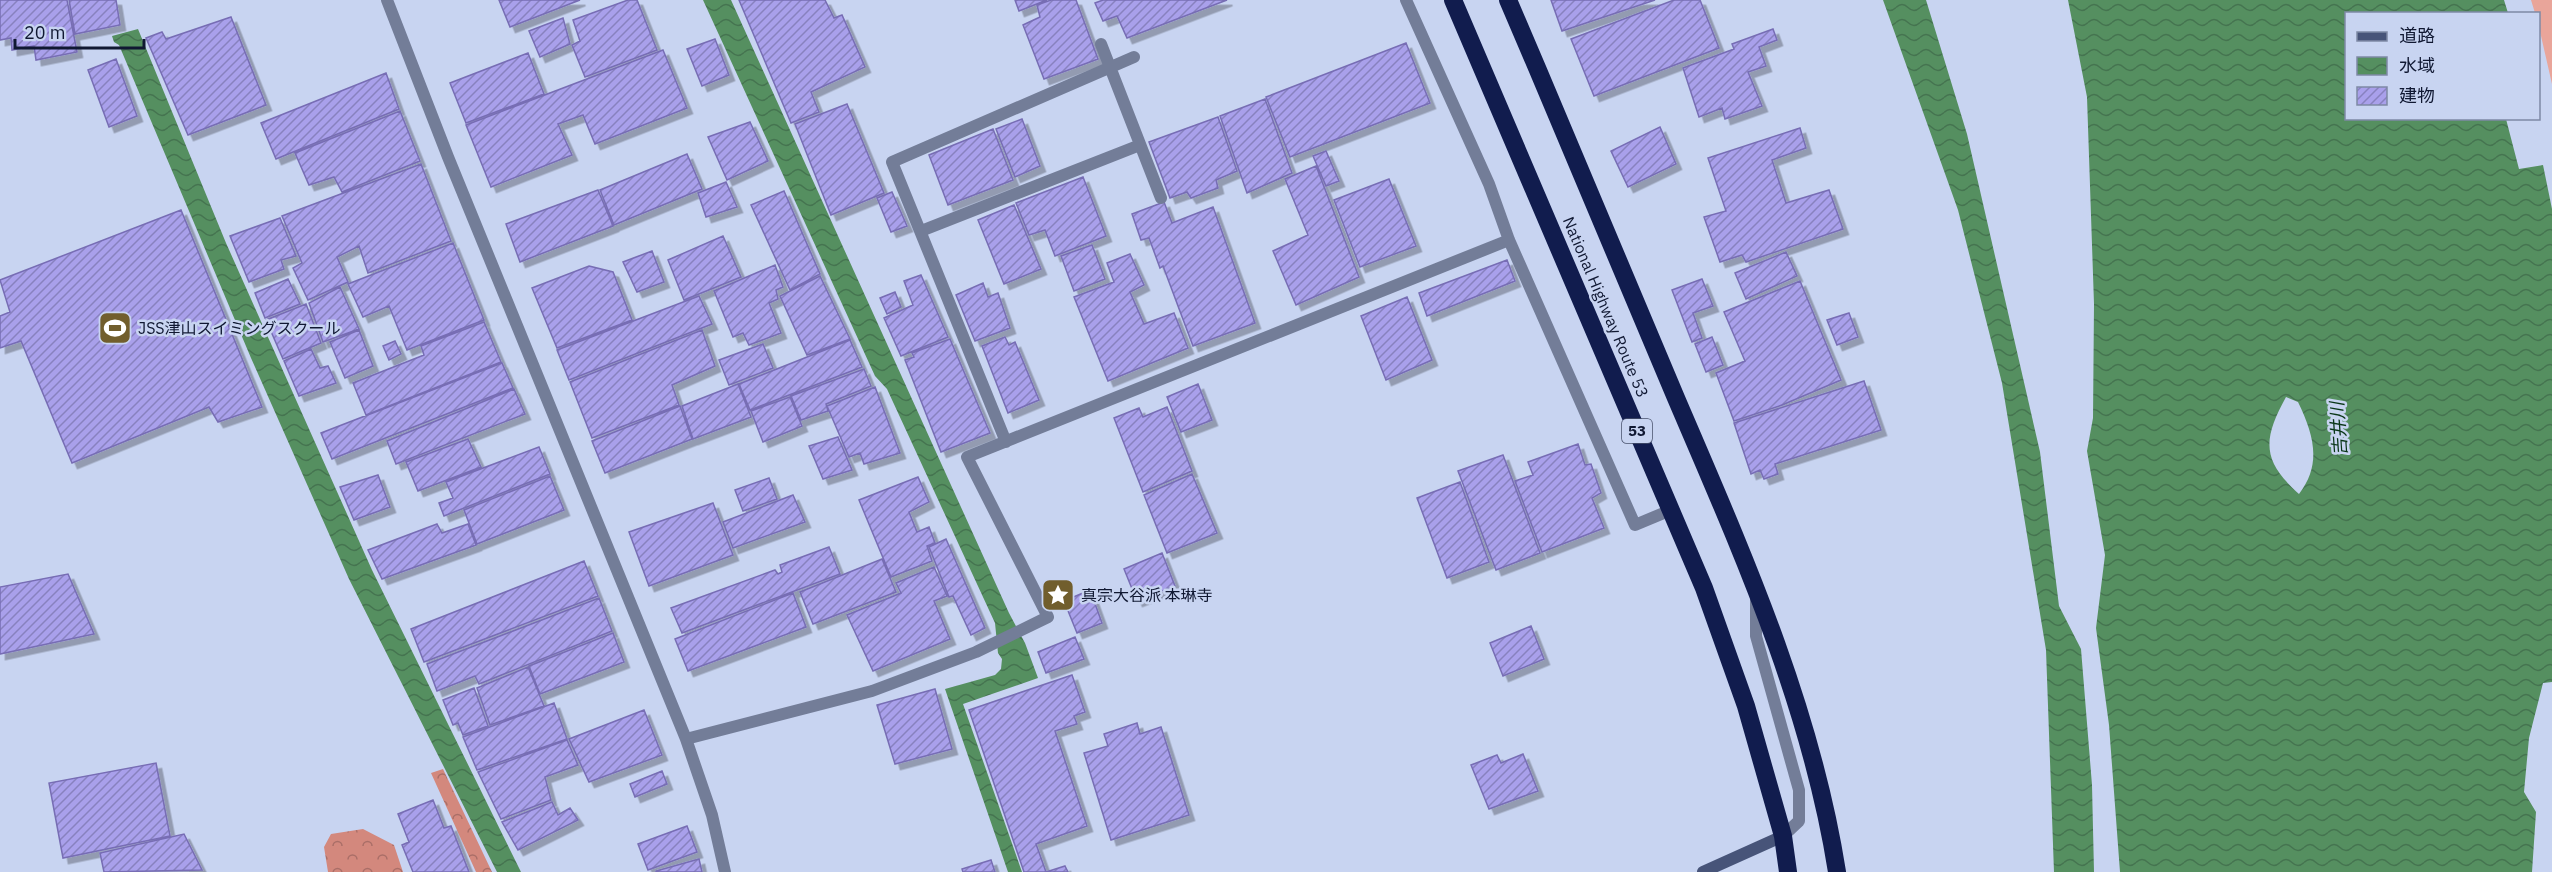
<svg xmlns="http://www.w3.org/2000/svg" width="2552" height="872" viewBox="0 0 2552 872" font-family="'IBM Plex Sans','Noto Sans JP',sans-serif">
  <defs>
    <pattern id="forest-crowns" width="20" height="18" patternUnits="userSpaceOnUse" patternTransform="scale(1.5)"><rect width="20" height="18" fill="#d3887d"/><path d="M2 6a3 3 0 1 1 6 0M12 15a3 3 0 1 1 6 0" fill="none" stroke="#aa6e67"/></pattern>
    <pattern id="water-waves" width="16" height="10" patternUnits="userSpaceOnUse" patternTransform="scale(1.5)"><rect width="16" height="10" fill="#558f60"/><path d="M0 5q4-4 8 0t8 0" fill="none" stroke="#457450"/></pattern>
    <pattern id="building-hatch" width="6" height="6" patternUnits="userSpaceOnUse" patternTransform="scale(1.5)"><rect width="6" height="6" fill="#a9a0eb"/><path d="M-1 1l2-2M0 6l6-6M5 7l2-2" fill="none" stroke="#8881bf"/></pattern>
    <filter id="shadow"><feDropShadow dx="5.5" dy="5.5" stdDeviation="0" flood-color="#0004"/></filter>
  </defs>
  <rect width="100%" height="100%" fill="#c8d4f1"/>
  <!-- grass -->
  <path fill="#e9a59a" d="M2531,0H2552V84L2539,27L2538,14L2535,13Z"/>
  <!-- forest -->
  <path fill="url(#forest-crowns)" d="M443,769L492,872H476L431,773Z
    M363,829L394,845L403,872H328L324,847L331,834Z"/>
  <!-- water -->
  <path fill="url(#water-waves)" fill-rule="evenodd" d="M703,0H731L1009,613L1025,643L1038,678L963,704L1022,872H1008L945,689L995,675L1001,669L1002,659L998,653L995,623L887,389L875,376Z
    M1883,0H1926L1967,134L2040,452L2059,606L2081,649L2092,785L2094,872H2054L2046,650L2002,383L1958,210Z
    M2068,0H2504L2508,13L2346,14V118L2506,119L2519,169L2543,165L2552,209V682L2543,683L2529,738L2524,792L2536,812L2532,872H2120L2109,725L2096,628L2105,555L2087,451L2093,418L2094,304L2087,97ZM2286,397L2298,402C2314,435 2322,464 2299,494C2261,460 2263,439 2286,397Z
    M138,29L226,243L372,570L521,872H497L349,579L251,358L119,45L114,42L112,36Z"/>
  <!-- building -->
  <path fill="url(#building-hatch)" stroke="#776db4" stroke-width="1.5" filter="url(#shadow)" d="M0,0H67L77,52L36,60L34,46L12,50L11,38L0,40Z
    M69,0H116L120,25L75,34Z
    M499,0H580L510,27Z
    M628,0H637L657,50L585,77L572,45L580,41L573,20Z
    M739,0H825L834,18L842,15L865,67L811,92L819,112L791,123Z
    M1015,0H1047L1019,11Z
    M1051,0H1076L1098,59L1044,79L1023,25L1040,17L1037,5Z
    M1103,0H1227L1127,38L1117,16L1103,21L1095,3Z
    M1551,0H1655L1562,31Z
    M1674,0H1700L1719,48L1594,96L1571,39Z
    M231,17L266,105L188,135L146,38L162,32L166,39Z
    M563,18L570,44L540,57L529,31Z
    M1773,29L1777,40L1759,47L1766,66L1748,72L1762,106L1725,119L1722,108L1699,117L1683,68L1734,49L1732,44Z
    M715,39L729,75L702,86L687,49Z
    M1406,43L1430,103L1290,157L1266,97Z
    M663,50L687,108L595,144L583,115L558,124L572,155L491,187L466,125Z
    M528,53L544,94L466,123L450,83Z
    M116,59L137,116L109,127L88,70Z
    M386,73L399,109L276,159L261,123Z
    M1265,99L1292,173L1247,193L1220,116Z
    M847,104L884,193L831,215L795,124Z
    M400,111L420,161L342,192L334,177L309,185L295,153Z
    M1218,117L1237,171L1216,180L1218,188L1191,198L1187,192L1170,198L1149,142Z
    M1022,119L1040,166L1015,177L996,129Z
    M750,122L768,161L727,180L708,137Z
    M1660,127L1676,164L1628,187L1611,151Z
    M1800,128L1806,148L1772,160L1786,203L1829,190L1843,229L1746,262L1742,255L1720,262L1704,217L1726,211L1708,158Z
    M993,129L1013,180L948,205L929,155Z
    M1326,151L1339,181L1326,186L1313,156Z
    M687,154L702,189L614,225L600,190Z
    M421,164L451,241L368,273L359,246L337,257L348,282L308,300L293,268L302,263L282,216Z
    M1316,166L1359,277L1296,305L1273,251L1308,235L1285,179Z
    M1083,177L1106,236L1055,256L1045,230L1029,235L1016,203Z
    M1389,179L1416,246L1360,267L1334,200Z
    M726,182L737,207L706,217L698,193Z
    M598,190L613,226L520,262L506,224Z
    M784,191L820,274L790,290L751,205Z
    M892,192L907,226L891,232L877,198Z
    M1164,202L1172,223L1213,207L1255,323L1193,346L1163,266L1160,268L1149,238L1141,240L1132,214Z
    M1014,205L1041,269L1004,284L978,220Z
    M181,210L262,407L218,422L209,407L72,463L21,341L0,348V316L10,312L0,280Z
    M280,218L296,256L281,260L284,269L249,282L230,236Z
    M723,236L741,277L684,300L668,260Z
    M453,243L484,320L407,350L389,306L363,317L348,284Z
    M1092,245L1105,279L1074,291L1061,256Z
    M652,251L664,282L637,292L623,262Z
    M1786,252L1797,276L1746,299L1735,273Z
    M1130,254L1144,285L1130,292L1144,324L1174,313L1188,348L1108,381L1074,297L1114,282L1107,263Z
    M1507,260L1515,281L1427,316L1419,293Z
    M775,265L783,287L776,290L778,299L769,303L781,333L749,345L743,333L733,337L714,291Z
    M589,266L613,272L632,320L557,348L532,288Z
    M921,275L948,337L901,356L884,318L913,305L904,281Z
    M820,276L850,339L807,355L780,296Z
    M288,279L300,304L265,318L255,293Z
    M1702,279L1713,306L1693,313L1702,338L1692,342L1672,290Z
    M1800,281L1841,380L1782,405L1734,421L1716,373L1745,361L1724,312Z
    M983,283L988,297L998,293L1010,328L975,341L956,295Z
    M340,287L359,329L323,342L309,303Z
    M895,292L901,307L887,314L880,298Z
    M699,296L712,324L569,380L557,350Z
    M1407,297L1432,360L1386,380L1361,316Z
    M306,304L321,343L283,359L266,320Z
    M1849,313L1858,337L1837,345L1827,320Z
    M484,322L501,362L366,415L353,383L424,355L421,346Z
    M359,330L373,366L345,378L330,342Z
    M702,330L715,366L672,385L679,405L592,438L570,382Z
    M1005,337L1009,345L1015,342L1039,400L1008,413L982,346Z
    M1712,337L1723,365L1706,372L1695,344Z
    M950,339L990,433L941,452L905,360L914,357L912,353Z
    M850,340L862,367L750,410L739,384Z
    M395,341L401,354L389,360L383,346Z
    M763,344L773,368L729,385L719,360Z
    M311,349L320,368L328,366L336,383L299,396L284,361Z
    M502,363L513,388L332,459L321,433Z
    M864,369L871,386L826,404L828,411L801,420L791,396Z
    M1864,381L1881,430L1775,464L1778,474L1764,479L1760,470L1751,474L1734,423Z
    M738,384L751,417L693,439L682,406Z
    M1198,384L1212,420L1181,432L1167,397Z
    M875,387L900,453L864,464L860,453L849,457L827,406Z
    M514,389L525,414L396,464L387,441Z
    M790,397L802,426L763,442L751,411Z
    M680,406L692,439L605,473L592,441Z
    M1167,407L1192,471L1143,492L1114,418L1139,408L1143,417Z
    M838,437L852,470L823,479L809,446Z
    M468,439L481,467L418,491L406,462Z
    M1578,444L1585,465L1591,464L1601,493L1592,498L1604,528L1542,552L1515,481L1533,475L1528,462Z
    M539,447L550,474L444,516L439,503L453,498L446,482Z
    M1503,455L1540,553L1496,570L1458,471Z
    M1192,474L1217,533L1167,553L1144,495Z
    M378,475L390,507L354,520L340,487Z
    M550,476L564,510L477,544L464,510Z
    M918,477L929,502L909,512L917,532L929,527L935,543L927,546L932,561L891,577L859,500Z
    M769,478L777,499L743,511L735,490Z
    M1460,482L1489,562L1447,578L1417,498Z
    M793,495L805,522L733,548L723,522Z
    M713,503L733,555L649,586L629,532Z
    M437,524L442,533L468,524L476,545L382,579L368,550Z
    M946,539L985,628L971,635L953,596L949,597L929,547Z
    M829,547L840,574L682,633L671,608L775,570L778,574L782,572L780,565Z
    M1162,553L1175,586L1137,601L1124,569Z
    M882,559L896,592L813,624L800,592Z
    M584,561L598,596L424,662L411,629Z
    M934,567L947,596L934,601L950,639L873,671L847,615L901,593L896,583Z
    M68,574L94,634L0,654V587Z
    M1090,590L1102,623L1077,633L1064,601Z
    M793,593L806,627L688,671L675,639Z
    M599,598L612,631L479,684L475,676L437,691L427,664Z
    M1531,626L1544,659L1503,676L1490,643Z
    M613,633L624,662L540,694L529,666Z
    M1075,637L1084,659L1046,673L1038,652Z
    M528,667L544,706L490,725L477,688Z
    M1072,675L1085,712L1074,716L1077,724L1055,731L1087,826L1036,844L1046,872H1024L969,710Z
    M474,688L488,726L463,735L458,723L453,725L443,700Z
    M935,689L952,749L895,764L877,705Z
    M554,703L567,739L477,770L463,737Z
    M644,710L662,755L589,782L569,739Z
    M1137,723L1140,734L1161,727L1189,815L1111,840L1084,753L1108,746L1104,734Z
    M567,740L578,765L545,777L551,800L501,819L478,772Z
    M1523,754L1538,791L1489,809L1471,765L1497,755L1501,763Z
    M156,763L170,836L63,858L49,783Z
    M662,771L667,784L635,797L630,784Z
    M433,800L444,828L451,826L469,872H413L402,845L409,842L398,814Z
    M552,802L558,815L570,808L578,820L518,850L502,822Z
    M687,826L697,852L648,870L638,844Z
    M184,834L202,870L104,872L100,853Z
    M699,859L702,872H656V871Z
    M991,860L995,872H963L962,869Z
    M1065,866L1068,872H1046Z"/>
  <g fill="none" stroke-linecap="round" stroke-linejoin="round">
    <!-- street -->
    <path stroke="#737d98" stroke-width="12" d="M387,0L448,157L686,739L712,815L725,872
      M1406,0L1489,184L1509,240L1635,525L1671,510
      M1101,44L1161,198
      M921,231L1140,145
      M1006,442L892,162L1134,57
      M1756,598V636L1799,790V821L1783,836
      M686,739L872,691L976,652L1048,617L967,457L1509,240"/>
    <!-- secondary -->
    <path stroke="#475479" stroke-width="12" d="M1703,872L1783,836"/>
    <!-- highway -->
    <path stroke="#111c4e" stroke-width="18" d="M1453,0L1704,588L1746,706L1783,836L1788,872
      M1508,0C1565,132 1619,265 1676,398C1742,552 1811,706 1837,872"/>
  </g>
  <!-- icons -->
  <defs>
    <g id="stadium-square" transform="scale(1.725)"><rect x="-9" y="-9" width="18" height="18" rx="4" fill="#715e2d" stroke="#c8d4f1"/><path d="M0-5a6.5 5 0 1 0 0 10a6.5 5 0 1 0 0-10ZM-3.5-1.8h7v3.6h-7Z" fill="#fff"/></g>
    <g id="sight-square" transform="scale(1.725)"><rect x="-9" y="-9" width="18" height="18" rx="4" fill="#715e2d" stroke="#c8d4f1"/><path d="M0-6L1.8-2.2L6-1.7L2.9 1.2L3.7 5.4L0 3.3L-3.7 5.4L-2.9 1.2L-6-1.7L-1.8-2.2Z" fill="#fff"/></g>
  </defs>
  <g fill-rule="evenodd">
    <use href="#stadium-square" x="115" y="328"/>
    <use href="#sight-square" x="1058" y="595"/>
  </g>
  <g text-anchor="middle" stroke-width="5" stroke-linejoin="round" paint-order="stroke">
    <!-- shield labels -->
    <rect fill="#c8d4f1" stroke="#47506b" stroke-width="1.5" x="1622" y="419" width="30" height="24" rx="4.5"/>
    <g font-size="15" font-weight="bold" fill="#101832">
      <text x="1637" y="436">53</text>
    </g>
    <!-- street labels -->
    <g font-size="16" fill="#101832" stroke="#c8d4f1">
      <text transform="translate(1606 307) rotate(67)" y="6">National Highway Route 53</text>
    </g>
    <!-- poi labels -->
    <g font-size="16" fill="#101832" stroke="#c8d4f1" text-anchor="start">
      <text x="138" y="334">JSS津山スイミングスクール</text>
      <text x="1081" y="601">真宗大谷派 本琳寺</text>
    </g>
    <!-- water labels -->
    <g font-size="18" font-style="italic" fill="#093617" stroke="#c8d4f1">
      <text transform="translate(2339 429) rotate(-94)" y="6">吉井川</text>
    </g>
  </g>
  <!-- legend -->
  <rect x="2345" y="12" width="195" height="108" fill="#c8d4f1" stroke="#7e89a5" stroke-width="1.5"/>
  <rect x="2357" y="32" width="30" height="9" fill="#475479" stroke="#7e89a5" stroke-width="1.5"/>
  <text x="2399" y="42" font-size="18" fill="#101832">道路</text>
  <rect x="2357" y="57" width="30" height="18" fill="url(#water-waves)" stroke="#7e89a5" stroke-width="1.5"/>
  <text x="2399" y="72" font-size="18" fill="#101832">水域</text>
  <rect x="2357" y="87" width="30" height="18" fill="url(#building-hatch)" stroke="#7e89a5" stroke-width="1.5"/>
  <text x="2399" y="102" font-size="18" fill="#101832">建物</text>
  <!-- scale -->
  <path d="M15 39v9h129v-9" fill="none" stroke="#101832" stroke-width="3"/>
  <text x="24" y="39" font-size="18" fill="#101832" stroke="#c8d4f1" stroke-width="4.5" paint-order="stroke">20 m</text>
</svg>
